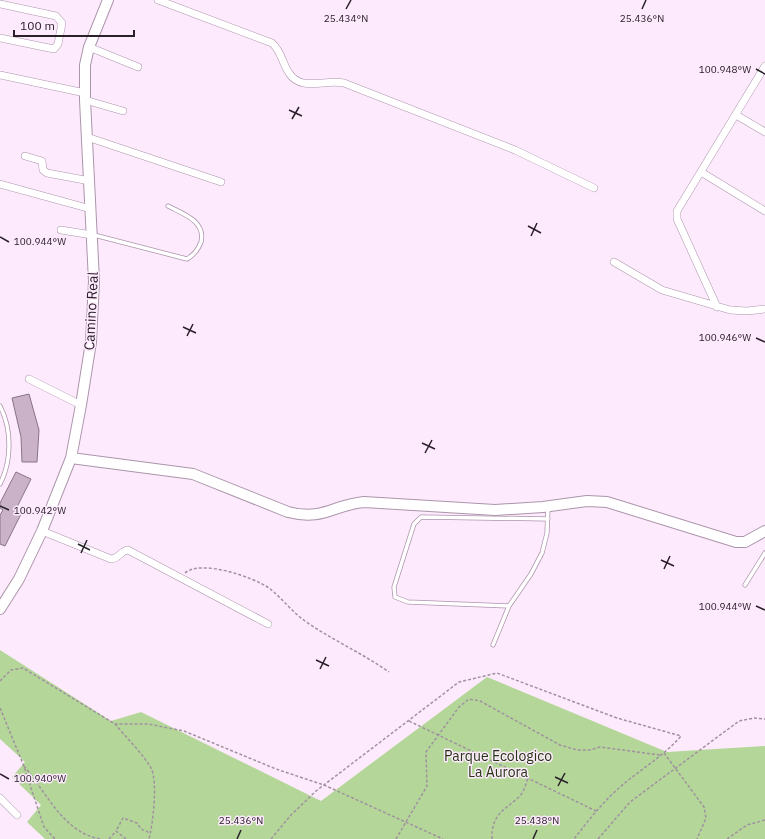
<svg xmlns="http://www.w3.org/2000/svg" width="765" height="839" viewBox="0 0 765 839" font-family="'IBM Plex Sans',sans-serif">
  <rect width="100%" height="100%" fill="#feeafd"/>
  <!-- green -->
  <path fill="#b4d799" d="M0,650L111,721L141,712L321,801L487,677L667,752L765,746V839H45L27,822L41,805L12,777L25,762L0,739Z"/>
  <!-- building -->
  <path fill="#cab3c9" stroke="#897389" d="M29,394L39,430L37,462H22L21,437L12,398Z
    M16,472L31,479L15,511L21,514L5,546L0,544V515L3,510L0,508V503Z"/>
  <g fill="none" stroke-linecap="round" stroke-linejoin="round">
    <!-- lane casing -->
    <g stroke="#ac95ab" stroke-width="5">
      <path id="lane" d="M94,235L187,259C194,255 198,250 201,242C206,221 183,214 168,206
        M0,406C12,429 12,461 0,484
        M745,585L765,553
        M509,606L408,602L395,597L394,587L414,524L421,517L548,519
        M493,645L509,606L531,574L542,553L547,533L548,508"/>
    </g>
    <!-- street casing -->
    <g stroke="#ac95ab" stroke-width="8">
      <path id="street" d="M158,0L272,43C282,52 282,63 289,73C301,92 325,79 344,83L515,150L594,188
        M0,4L56,16L62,23L58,44L54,49L0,38
        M89,47L138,67
        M0,75L85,93
        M85,100L123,111
        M736,115L765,132
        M87,137L221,182
        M25,156L42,161L43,170L47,173L90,181
        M701,172L765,211
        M0,184L91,209
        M61,230L92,235
        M614,262L662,290L730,310L747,311L765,309
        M717,307L677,219V211L765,66
        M29,379L81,405
        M42,531L111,559C119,559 120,551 128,550L268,624
        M0,798L17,815"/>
    </g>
    <!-- secondary casing -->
    <g stroke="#ac95ab" stroke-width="12">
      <path id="secondary" d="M71,458L193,474L288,512C324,521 332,505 364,502L495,510L543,507L587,501L607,502L736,542H745L765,531
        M0,609L19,579L42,531L71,458L81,405L91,342L94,281L85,100V65L89,47L108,0"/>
    </g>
    <!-- path -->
    <path stroke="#a0919f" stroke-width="1.5" stroke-dasharray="3 2" stroke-linecap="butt" d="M185,573C201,559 253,577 269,588C282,598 292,612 305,621C332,640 362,653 389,672
      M0,681L11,670L23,668L115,724H148L184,731L276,769L324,785L443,839
      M0,708L23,764L44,827L55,839
      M409,721L596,811
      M115,724C125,736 143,754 151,768C158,781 153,824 149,839
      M664,753L704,807L706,818L697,839
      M24,766C47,793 63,832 100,839
      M109,839L116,831
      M126,839L116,831L123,818L137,823L141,829L150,833
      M271,839L291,815L316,791L459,682L497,673L617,718L681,736C663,757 639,770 619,788C602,803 588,821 574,839
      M396,839L427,786L426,752L459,707L469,699L480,701L560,745L577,750H590L600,747L660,755
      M492,839C491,814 505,810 520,796C524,791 526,784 528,778
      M598,839L630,802L739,721L754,718L765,719
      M727,839L747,825L765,820"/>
    <!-- lane -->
    <use href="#lane" stroke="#fff" stroke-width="3.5"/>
    <!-- street -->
    <use href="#street" stroke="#fff" stroke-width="7"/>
    <!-- secondary -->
    <use href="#secondary" stroke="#fff" stroke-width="10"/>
  </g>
  <!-- ticks -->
  <path fill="none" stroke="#292029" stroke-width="1.5" d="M346,9L351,0M642,9L646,0M756,69L765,74M289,110L302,116M292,119L299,107M528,226L541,233M531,236L537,223M0,237L9,242M183,327L196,333M187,336L193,324M756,338L765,342M422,443L435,449M425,453L432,440M0,506L9,510M78,544L90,550M81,553L87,540M661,560L674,566M664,569L670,556M756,606L765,610M316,660L329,666M320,669L326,657M0,774L9,779M555,777L568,783M558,786L565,773M237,839L241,830M533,839L537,830"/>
  <g text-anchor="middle" stroke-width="3" stroke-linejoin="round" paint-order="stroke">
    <!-- street labels -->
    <g font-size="14" fill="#292029" stroke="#feeafd">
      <text transform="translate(91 311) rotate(-87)" y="5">Camino Real</text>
    </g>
    <!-- park labels -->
    <g font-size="14" fill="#223411" stroke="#feeafd">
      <text x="498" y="761">Parque Ecologico<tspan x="498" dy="16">La Aurora</tspan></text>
    </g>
  </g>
  <g font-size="10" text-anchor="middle" fill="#292029" stroke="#feeafd" stroke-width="3" stroke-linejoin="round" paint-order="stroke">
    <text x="346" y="22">25.434°N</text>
    <text x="642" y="22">25.436°N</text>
    <text x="725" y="73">100.948°W</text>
    <text x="40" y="245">100.944°W</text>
    <text x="725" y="341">100.946°W</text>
    <text x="40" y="514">100.942°W</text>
    <text x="725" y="610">100.944°W</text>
    <text x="40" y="782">100.940°W</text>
    <text x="241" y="824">25.436°N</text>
    <text x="537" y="824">25.438°N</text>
  </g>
  <!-- scale -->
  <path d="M14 30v6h120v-6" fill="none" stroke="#292029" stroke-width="2"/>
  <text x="20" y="30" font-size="12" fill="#292029" stroke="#feeafd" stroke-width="3" paint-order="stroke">100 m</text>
</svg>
